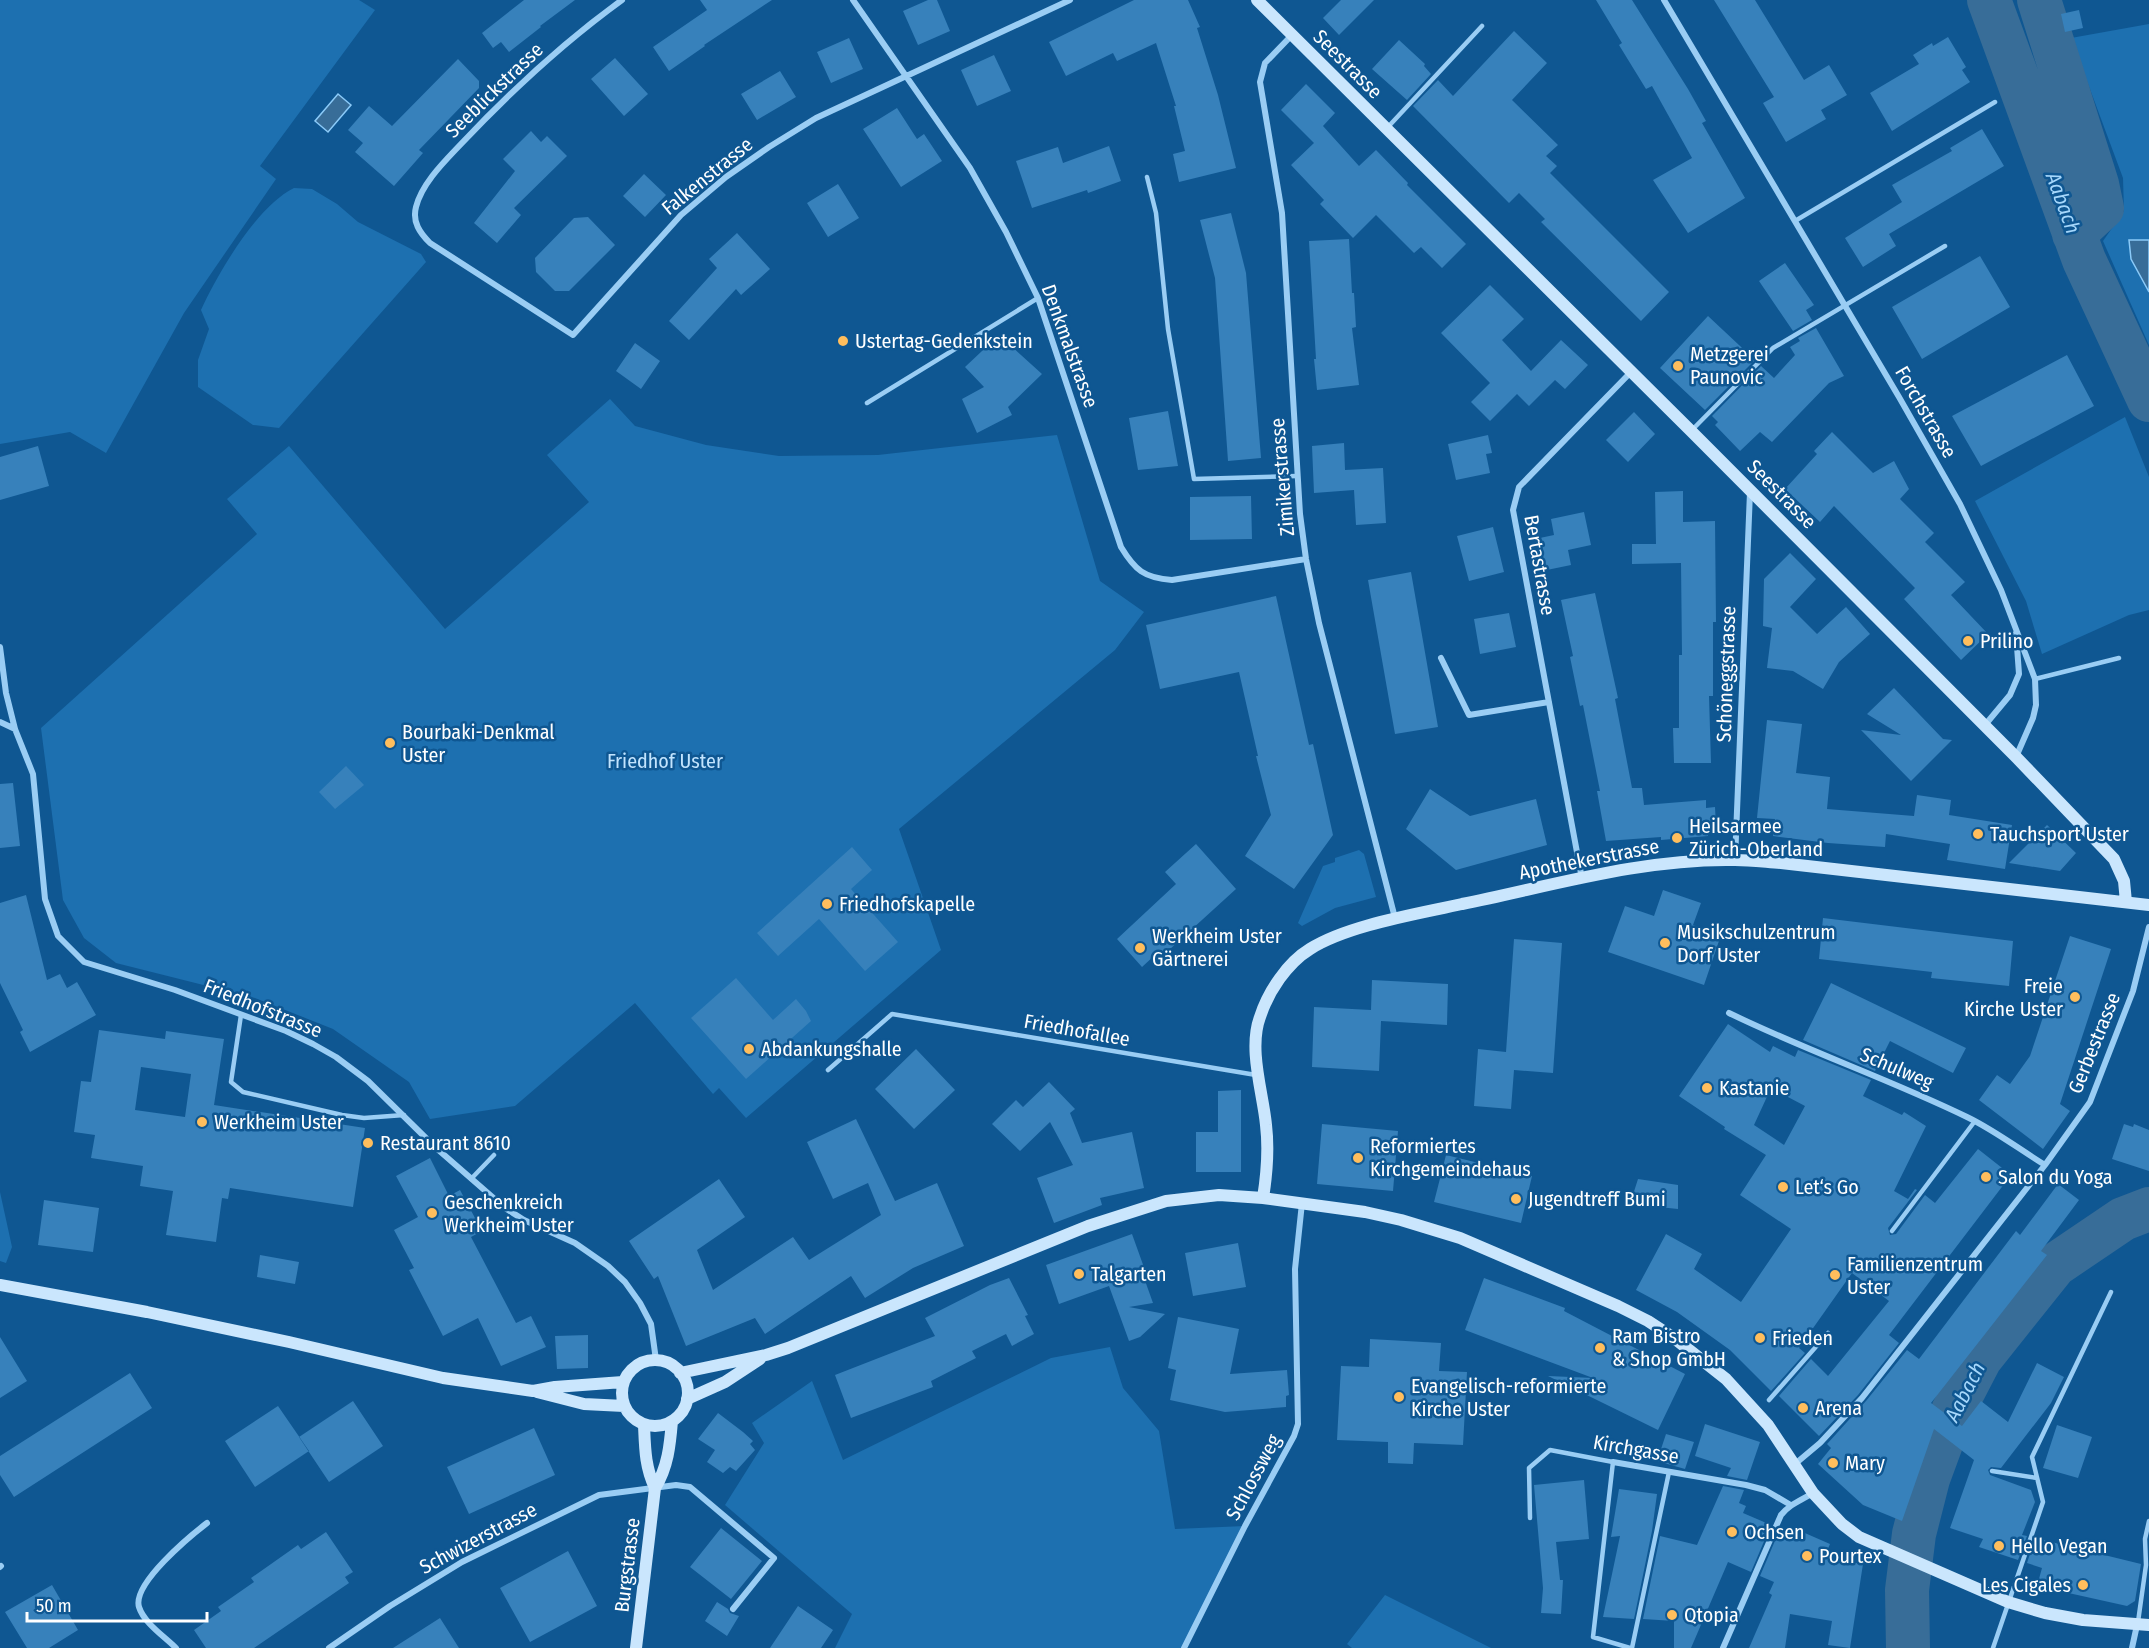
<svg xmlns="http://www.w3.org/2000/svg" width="2149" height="1648" viewBox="0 0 2149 1648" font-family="'Fira Sans Condensed',sans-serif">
  <rect width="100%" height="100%" fill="#0f5792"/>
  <!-- green -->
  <path fill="#1d70b0" d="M0,0H359L375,10L260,166L276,179L184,313L106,453L70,432L0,444Z
    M2149,24V345L2103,241L2124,211L2123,178L2071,38Z
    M294,188L312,189L337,204L358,222L421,254L426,262L279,428L253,425L198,387V360L209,329L201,310C218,273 257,206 294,188Z
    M610,399L635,426L706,445L779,456L878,455L1057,435L1100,581L1144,612L1115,650L899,829L941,950L746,1118L719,1088L713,1094L635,1003L515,1106L430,1119L409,1082L333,1029L255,998L116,963L84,938L63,900L41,728L257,534L227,499L289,446L445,629L589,502L547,455Z
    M2125,417L2149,477V610L2129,615L2042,654L2026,601L1975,501Z
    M1359,850L1364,854L1376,897L1335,908L1302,926L1298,923L1323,866L1335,862V858Z
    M0,1192L12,1247L6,1263L0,1261Z
    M1110,1347L1123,1388L1159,1431L1175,1529L1245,1526L1184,1648H835L852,1614L725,1505L764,1443L752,1423L812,1381L843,1460L1051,1358Z
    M1385,1595L1491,1648H1352L1347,1644Z"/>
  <!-- water -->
  <path fill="#386d98" stroke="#8bcaf8" stroke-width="1.5" d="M338,94L351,105L328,132L315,121Z
    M2129,240H2149V292L2131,259Z"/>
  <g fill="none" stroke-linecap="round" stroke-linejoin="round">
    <!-- river -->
    <path stroke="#386d98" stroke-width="44" d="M1989,0L2084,260L2149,400
      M2039,0L2097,184L2102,208L2074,234
      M1908,1648L1907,1590L1914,1534L1928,1479L1953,1411L1980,1359L2055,1265L2123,1219L2149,1209"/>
  </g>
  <!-- building -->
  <path fill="#3781bb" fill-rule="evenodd" d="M524,0H575L540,26L541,27L509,52L501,42L493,48L482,33Z
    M700,0H772L704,45L705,46L669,71L653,47L707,10Z
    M928,0H937L950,31L918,45L903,11Z
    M1134,0H1188L1200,27L1197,28L1218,95L1236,168L1179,182L1173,154L1185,151L1174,106H1176L1156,43L1117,61L1113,53L1066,76L1049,42Z
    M1341,0H1374L1339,35L1323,18Z
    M1596,0H1632L1688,89L1706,121L1702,123L1745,198L1688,233L1653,180L1692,158L1652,86L1646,89L1619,45L1622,43Z
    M1714,0H1755L1804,80L1829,65L1847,95L1821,110L1826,119L1786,142L1763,103L1774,97Z
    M2079,10L2083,28L2065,32L2061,14Z
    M1514,31L1547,63L1512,100L1558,145L1546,156L1557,166L1550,173L1669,292L1641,321L1541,222L1545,219L1519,193L1509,203L1413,106L1438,80L1453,96Z
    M1948,37L1966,67L1962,70L1970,82L1892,131L1870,93L1919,64L1913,55L1932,43L1933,46Z
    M849,38L863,69L831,83L817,52Z
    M1399,40L1425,64L1424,66L1431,74L1407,100L1372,69Z
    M994,55L1011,91L977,106L961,70Z
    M615,58L648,94L624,116L591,79Z
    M458,59L479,81V88L419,150L423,153L394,186L355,152L363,143L348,130L369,106L392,126Z
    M780,71L796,97L757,120L741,94Z
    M1306,84L1335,113L1323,126L1359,166L1376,150L1408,183L1407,185L1466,244L1442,268L1421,247L1414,253L1376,215L1353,238L1320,204L1324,200L1291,165L1314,143L1281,110Z
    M897,108L917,139L924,134L942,161L901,187L863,129Z
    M1982,129L2004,166L1889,234L1896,246L1863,267L1845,238L1902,202L1892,185L1952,151L1950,148Z
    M531,131L541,142L547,136L567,156L514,208L521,215L497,243L474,223L515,171L503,159Z
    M1109,146L1121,181L1088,193L1087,190L1032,208L1016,161L1058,147L1063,163Z
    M644,174L666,195L645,217L623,196Z
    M838,184L859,218L828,237L807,203Z
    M1231,213L1246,273L1261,458L1228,461L1215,278L1200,220Z
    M588,217L615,245L569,291H555L536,272L535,258L574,218Z
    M737,233L770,269L741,295L736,289L689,340L669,321L717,268L709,259Z
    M1349,239L1352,293H1354L1356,327L1352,328L1359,385L1317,390L1314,359H1316L1309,241Z
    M1980,256L2010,307L1922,359L1892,307Z
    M1785,263L1814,305L1806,310L1812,320L1793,331L1759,281Z
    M1490,285L1524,319L1502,340L1531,371L1561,340L1588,365L1565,389L1555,380L1529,406L1517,394L1490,421L1471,402L1490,383L1441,333Z
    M1708,316L1755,360L1705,410L1660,368Z
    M1816,328L1844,376L1829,383L1772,442L1760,432L1740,451L1715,425L1718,422L1712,416L1761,366L1774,378L1795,355L1790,347L1800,341L1798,338Z
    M999,335L1042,374L1008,407L1012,415L977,433L962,399L984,387L965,367Z
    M635,343L660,361L641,389L616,371Z
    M2067,355L2094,406L1981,466L1952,416Z
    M1168,411L1178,466L1138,470L1129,418Z
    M1634,412L1655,434L1628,462L1606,440Z
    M1832,432L1873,473L1894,461L1909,489L1900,499L1934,533L1925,542L1965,582L1951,595L1988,634L1961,660L1904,599L1915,588L1834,506L1820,522L1785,489L1817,454L1814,451Z
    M1488,435L1492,453L1486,454L1490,473L1456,480L1448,444Z
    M1344,443L1345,470L1383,468L1386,523L1356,525L1354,490L1314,493L1312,446Z
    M38,446L49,486L0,500V457Z
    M1683,491V522L1715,521L1716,622H1713V696H1709L1711,763H1674L1673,728H1679V655H1682L1681,563L1632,564V544H1656L1655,492Z
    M1251,496L1252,539L1190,540V497Z
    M1584,512L1591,545L1568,550L1571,565L1542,571L1535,539L1554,535L1551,519Z
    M1493,527L1504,572L1469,581L1457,536Z
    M1790,553L1816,579L1790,607L1817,634L1846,607L1870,634L1839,662L1823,689L1793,671L1767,668L1772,628L1763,626L1764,579Z
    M1411,572L1438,727L1395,734L1368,580Z
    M1595,593L1618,698L1615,699L1632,788H1642L1644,805L1706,800V808L1715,807L1716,827H1707L1708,836L1661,840V837L1606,841L1597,791H1600L1583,705L1580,706L1570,657L1573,656L1561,600Z
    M1276,596L1309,745L1313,744L1333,835L1294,889L1245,856L1271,815L1256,756H1258L1239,672L1160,689L1146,625Z
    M1509,613L1516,647L1480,654L1474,619Z
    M1894,688L1943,739L1952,740L1911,781L1861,730L1901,735L1867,714Z
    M1767,720L1802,724L1796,773L1830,777L1827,809L1914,816L1917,795L1951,800L1949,815L2012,825L2005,869L1947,860L1950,844L1886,834L1885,847L1828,843L1773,836L1775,819L1757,818Z
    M346,766L364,785L335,809L319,792Z
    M13,783L20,846L0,848V784Z
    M1430,789L1470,816L1536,799L1547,845L1456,870L1406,829Z
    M2047,825L2076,853L2060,871L2009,863Z
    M1196,844L1236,889L1158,960L1155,955L1142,967L1117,939L1176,884L1165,872Z
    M852,847L872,870L851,889L898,942L865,971L819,919L778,956L757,933Z
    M1663,890L1701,903L1693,925L1721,935L1704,985L1608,952L1625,906L1654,916Z
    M26,895L47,980L60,974L67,988L77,982L96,1015L30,1052L20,1032L23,1030L0,983V903Z
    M1823,918L2013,941L2009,986L1931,978L1932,972L1819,959Z
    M2070,936L2111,949L2060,1104L2070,1111L2043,1149L1979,1100L1997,1075L2010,1084L2030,1056Z
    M1514,939L1562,943L1553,1073L1514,1070L1511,1109L1474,1106L1478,1049L1506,1052Z
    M736,978L773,1020L796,999L806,1011L811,1021L746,1079L691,1018Z
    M1372,980L1448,984L1447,1025L1381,1021L1379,1071L1312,1067L1314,1007L1371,1010Z
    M1831,983L1966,1048L1953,1073L1890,1041L1875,1071L1803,1040Z
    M1728,1024L1770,1052L1773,1046L1795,1057L1798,1050L1871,1080L1863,1096L1902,1115L1904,1112L1926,1126L1894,1191L1908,1199L1915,1189L1917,1190L1888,1228L1890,1235L1896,1234L1925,1195L1935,1203L1978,1149L2011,1175L1889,1335L1899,1343L1858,1395L1819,1436L1779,1396L1811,1359L1828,1376L1889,1301L1852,1273L1799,1348L1805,1353L1771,1391L1730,1350L1677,1312L1636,1290L1666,1234L1702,1254L1694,1269L1741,1302L1791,1229L1740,1195L1766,1155L1724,1129L1725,1127L1679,1096ZM1771,1088L1805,1106L1784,1145L1754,1125Z
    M99,1030L165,1039L166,1031L224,1039L214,1105L365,1128L353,1207L230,1188L228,1199L222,1198L216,1242L166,1235L173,1191L140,1186L143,1166L91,1158L95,1135L74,1132L81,1081L91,1082ZM141,1067L191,1074L185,1117L135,1110Z
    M916,1049L955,1090L914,1129L875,1089Z
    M1049,1082L1075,1109L1070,1113L1082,1143L1132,1132L1144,1188L1100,1198L1102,1205L1054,1223L1037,1178L1073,1165L1050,1122L1020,1151L992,1124L1016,1100L1023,1107Z
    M1241,1090V1172H1196V1132H1218V1091Z
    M856,1119L895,1201L937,1183L964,1246L913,1268L865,1298L851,1276L765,1334L755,1318L686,1346L658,1276L654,1279L629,1241L719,1179L745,1217L697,1250L713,1290L793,1237L809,1260L881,1215L868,1183L833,1199L807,1142Z
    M1322,1124L1398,1131L1393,1191L1317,1184Z
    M2124,1124L2133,1127L2134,1124L2149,1130V1171L2112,1159Z
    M1446,1155L1532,1176L1521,1223L1434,1202Z
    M430,1158L449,1196L460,1190L482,1231L471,1237L516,1323L531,1316L546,1347L501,1366L478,1318L443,1336L409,1270L414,1268L394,1230L418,1217L396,1176Z
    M1638,1179L1678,1185V1209L1630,1204Z
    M2058,1184L2079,1200L2041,1251L2047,1255L1931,1403L1962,1426L1981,1401L2008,1422L2037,1363L2064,1377L2051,1403L2001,1468L1991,1467L1988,1470L1990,1475L2031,1490L2035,1502L2022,1535L2027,1536L2018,1560L1979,1547L1983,1539L1950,1528L1974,1460L1934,1429L1902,1521L1863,1505L1818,1464L1831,1448L1827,1444L1866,1401L1907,1350L1919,1359L2016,1231L2020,1235Z
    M44,1200L99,1208L93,1252L38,1245Z
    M1132,1234L1146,1273L1143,1275L1153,1303L1129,1307L1165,1314L1140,1337L1129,1341L1109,1286L1059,1304L1046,1265Z
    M1238,1243L1246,1287L1193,1296L1185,1253Z
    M260,1255L299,1262L295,1284L257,1277Z
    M1009,1278L1028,1315L1025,1316L1034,1334L1012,1346L1006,1334L972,1351L976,1358L931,1381L933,1387L851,1418L835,1375L935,1336L925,1318L990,1285Z
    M1484,1278L1565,1308L1564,1311L1685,1374L1658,1430L1548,1376L1593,1378L1465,1330Z
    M1178,1317L1239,1329L1230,1374L1287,1370L1289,1395L1286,1396V1407L1225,1412L1170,1400L1176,1370L1168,1368Z
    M588,1335V1368L557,1369L555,1336Z
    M0,1337L27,1381L0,1398Z
    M1370,1339L1441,1343L1439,1371L1467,1372L1463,1445L1414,1443L1413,1464L1388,1463V1442L1337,1440L1341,1366L1369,1367Z
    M130,1373L152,1408L14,1497L0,1475V1456Z
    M353,1401L383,1446L329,1482L299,1437Z
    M278,1406L309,1451L255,1487L225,1441Z
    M718,1413L743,1432L753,1441L750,1444L755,1450L736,1471L730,1467L723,1473L707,1462L715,1450L698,1439Z
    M1705,1424L1760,1442L1747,1480L1727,1476L1731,1468L1695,1456Z
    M2057,1425L2092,1437L2078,1478L2043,1468Z
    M534,1428L555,1475L469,1514L447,1467Z
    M1666,1434L1694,1442L1685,1469L1657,1461Z
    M1584,1480L1589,1539L1556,1542L1560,1580H1563L1561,1614L1541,1613L1543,1588L1534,1485Z
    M1723,1486L1744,1490L1739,1503L1746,1506L1743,1513L1771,1525L1751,1572L1728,1562L1691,1648H1674V1621L1643,1619L1660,1536L1697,1545Z
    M1619,1489L1657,1494L1652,1531L1634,1619L1603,1617L1620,1536L1611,1537Z
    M721,1528L762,1561L731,1599L690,1567Z
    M1780,1529L1795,1536L1798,1530L1830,1544L1824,1558L1863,1564L1850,1648L1828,1645L1832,1621L1790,1614L1785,1648H1749L1772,1595L1769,1593L1774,1582L1760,1576Z
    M326,1532L353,1572L345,1577L349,1583L254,1648H206L194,1630L221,1611L218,1607L254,1582L251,1578L298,1545L301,1549Z
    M2035,1538L2141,1564L2135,1601L2127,1606L2037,1586L2042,1568L2027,1563Z
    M568,1551L597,1606L530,1642L500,1588Z
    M52,1585L78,1630L49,1648H27L5,1612Z
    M717,1602L728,1609L730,1613L739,1616L727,1636L705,1621Z
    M798,1606L833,1630L821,1648H770Z
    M440,1618L459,1648H393Z"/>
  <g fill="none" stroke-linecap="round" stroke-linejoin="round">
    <!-- lane -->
    <path stroke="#9acdf4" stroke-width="4.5" d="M1388,127L1482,26
      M1147,177L1156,213L1168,329L1194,479L1297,476
      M1795,221L1995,102
      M867,403L1038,298
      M1691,431L1773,348L1945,246
      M2035,679L2119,658
      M241,1015L231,1082L243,1092L342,1115L364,1118L404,1115
      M828,1070L892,1014L1256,1075
      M471,1179L494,1155
      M1892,1231L1975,1121
      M1769,1400L1828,1333
      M1992,1471L2037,1478
      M1530,1518L1529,1468L1550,1450L1613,1462L1593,1637L1630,1648
      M2138,1622L2146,1565L2145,1539L2149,1521
      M1632,1648L1669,1472
      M1993,1648L2043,1502L2032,1457L2111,1292"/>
    <!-- street -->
    <path stroke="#9acdf4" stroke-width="6" d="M622,0C564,42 511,91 461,144C445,161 422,183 416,207C412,222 420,233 430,243L573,335L681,215L726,177L769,147L816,118L1070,0
      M853,0L970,168L1006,232L1038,298L1121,547C1135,570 1144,578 1172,580L1306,559
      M1664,0L1899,397L1960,504L2001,590L2035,679L2036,705L2033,718L2016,757
      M1292,35L1265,63L1260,82L1282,213L1300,514L1306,559L1319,623L1395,918
      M0,647L6,693L15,729L33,774L45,899L58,936L84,962L175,990L286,1031L313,1044L336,1057L368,1081L435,1147L505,1208L524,1220L575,1243L608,1266L625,1282L640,1303L651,1324L656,1360
      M1441,658L1469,715L1549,702
      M0,722L15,729
      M1985,725L2010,695L2019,674L2016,633
      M1735,860L1750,492
      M1582,879L1513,510L1519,487L1631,372
      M1729,1013C1807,1051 1889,1079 1967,1117C1994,1130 2019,1149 2045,1165
      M1613,1462L1746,1485L1765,1490L1789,1504
      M1795,1464L1820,1443L1862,1398L2045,1165L2090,1102L2133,991L2149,927
      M0,1567L1,1566
      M176,1648C164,1636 144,1623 139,1607C132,1584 190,1536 207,1523
      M329,1648L390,1606L462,1562L599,1495L676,1485L690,1487L774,1558L733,1609
      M1184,1648L1245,1526L1294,1436L1298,1424L1295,1269L1302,1203
      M1723,1648L1781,1515C1790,1504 1800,1501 1813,1493
      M2132,1648L2137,1625"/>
    <!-- secondary -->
    <path stroke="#cae6fd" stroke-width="12" d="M1257,0L1691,431L2016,757L2114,859L2124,881L2126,902
      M1263,1198C1267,1173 1269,1150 1266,1125C1263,1093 1248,1049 1260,1017C1268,992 1287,963 1310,949C1348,925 1418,914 1462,904C1551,886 1643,858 1735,860C1750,860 1766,862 1781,863L2149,905
      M0,1285L147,1312L289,1342L443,1378L533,1391L555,1387L623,1382
      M622 1393a33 33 0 1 1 66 0a33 33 0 1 1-66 0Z
      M680,1373L766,1355L788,1348L1088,1226L1166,1201L1219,1195L1263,1198L1365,1212L1401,1220L1460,1238L1618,1306L1648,1321L1674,1338L1726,1379L1768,1425L1813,1493L1842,1524L1859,1537L2008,1602L2045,1613L2083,1620L2149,1625
      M537,1392L584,1404L624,1406
      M687,1399L725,1382L760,1359
      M655,1488C668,1467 670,1445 672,1421
      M636,1648L655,1488C645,1467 645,1448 644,1425"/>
  </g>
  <!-- markers -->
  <g fill="#ffbe5d" stroke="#0f5792" stroke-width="2">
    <circle cx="843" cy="341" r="6"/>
    <circle cx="1678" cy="366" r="6"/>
    <circle cx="1968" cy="641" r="6"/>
    <circle cx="390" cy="743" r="6"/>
    <circle cx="1978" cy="834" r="6"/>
    <circle cx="1677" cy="838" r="6"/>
    <circle cx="827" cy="904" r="6"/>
    <circle cx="1665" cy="943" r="6"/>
    <circle cx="1140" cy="948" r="6"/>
    <circle cx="2075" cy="997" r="6"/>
    <circle cx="749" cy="1049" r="6"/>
    <circle cx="1707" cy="1088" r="6"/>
    <circle cx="202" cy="1122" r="6"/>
    <circle cx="368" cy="1143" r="6"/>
    <circle cx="1358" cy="1158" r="6"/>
    <circle cx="1986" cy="1177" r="6"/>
    <circle cx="1783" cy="1187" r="6"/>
    <circle cx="1516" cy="1199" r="6"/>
    <circle cx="432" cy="1213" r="6"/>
    <circle cx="1079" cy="1274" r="6"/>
    <circle cx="1835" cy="1275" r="6"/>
    <circle cx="1760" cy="1338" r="6"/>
    <circle cx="1600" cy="1348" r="6"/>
    <circle cx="1399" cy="1397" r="6"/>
    <circle cx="1803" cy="1408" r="6"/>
    <circle cx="1833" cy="1463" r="6"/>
    <circle cx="1732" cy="1532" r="6"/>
    <circle cx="1999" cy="1546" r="6"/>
    <circle cx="1807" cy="1556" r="6"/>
    <circle cx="2083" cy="1585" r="6"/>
    <circle cx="1672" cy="1615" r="6"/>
  </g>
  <g text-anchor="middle" stroke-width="5" stroke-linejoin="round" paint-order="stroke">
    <!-- street labels -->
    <g font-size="20" fill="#fff" stroke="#0f5792">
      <text transform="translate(1348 64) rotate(45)" y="7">Seestrasse</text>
      <text transform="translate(494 90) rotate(-44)" y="7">Seeblickstrasse</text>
      <text transform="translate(707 176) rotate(-39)" y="7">Falkenstrasse</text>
      <text transform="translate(1070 346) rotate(70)" y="7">Denkmalstrasse</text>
      <text transform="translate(1926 412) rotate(60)" y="7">Forchstrasse</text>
      <text transform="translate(1282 477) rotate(-95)" y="7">Zimikerstrasse</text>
      <text transform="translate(1782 494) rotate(45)" y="7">Seestrasse</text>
      <text transform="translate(1540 565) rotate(80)" y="7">Bertastrasse</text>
      <text transform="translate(1726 674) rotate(-88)" y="7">Schöneggstrasse</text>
      <text transform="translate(1589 859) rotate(-11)" y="7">Apothekerstrasse</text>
      <text transform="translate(263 1008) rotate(22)" y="7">Friedhofstrasse</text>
      <text transform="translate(1077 1030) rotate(10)" y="7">Friedhofallee</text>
      <text transform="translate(2094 1043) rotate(-68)" y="7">Gerbestrasse</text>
      <text transform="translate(1897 1068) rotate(23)" y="7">Schulweg</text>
      <text transform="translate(1636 1449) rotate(10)" y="7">Kirchgasse</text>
      <text transform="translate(1253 1477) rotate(-62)" y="7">Schlossweg</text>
      <text transform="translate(478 1538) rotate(-28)" y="7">Schwizerstrasse</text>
      <text transform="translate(627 1565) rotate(-83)" y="7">Burgstrasse</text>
    </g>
    <!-- poi labels -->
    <g font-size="20" fill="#fff" stroke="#0f5792" text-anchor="start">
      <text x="855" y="348">Ustertag-Gedenkstein</text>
      <text x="1690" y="361">Metzgerei<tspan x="1690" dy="23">Paunovic</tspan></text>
      <text x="1980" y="648">Prilino</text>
      <text x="402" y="739">Bourbaki-Denkmal<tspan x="402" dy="23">Uster</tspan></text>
      <text x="1689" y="833">Heilsarmee<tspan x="1689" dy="23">Zürich-Oberland</tspan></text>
      <text x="1990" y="841">Tauchsport Uster</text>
      <text x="839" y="911">Friedhofskapelle</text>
      <text x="1677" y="939">Musikschulzentrum<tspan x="1677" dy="23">Dorf Uster</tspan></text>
      <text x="1152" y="943">Werkheim Uster<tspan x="1152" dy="23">Gärtnerei</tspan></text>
      <text x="2063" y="993" text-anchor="end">Freie<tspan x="2063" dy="23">Kirche Uster</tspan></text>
      <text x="761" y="1056">Abdankungshalle</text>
      <text x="1719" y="1095">Kastanie</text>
      <text x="214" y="1129">Werkheim Uster</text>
      <text x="380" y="1150">Restaurant 8610</text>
      <text x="1370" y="1153">Reformiertes<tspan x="1370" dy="23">Kirchgemeindehaus</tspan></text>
      <text x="1998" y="1184">Salon du Yoga</text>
      <text x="1795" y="1194">Let‘s Go</text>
      <text x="1528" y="1206">Jugendtreff Bumi</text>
      <text x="444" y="1209">Geschenkreich<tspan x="444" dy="23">Werkheim Uster</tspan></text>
      <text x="1847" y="1271">Familienzentrum<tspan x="1847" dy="23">Uster</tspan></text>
      <text x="1091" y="1281">Talgarten</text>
      <text x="1612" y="1343">Ram Bistro<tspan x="1612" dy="23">&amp; Shop GmbH</tspan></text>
      <text x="1772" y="1345">Frieden</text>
      <text x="1411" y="1393">Evangelisch-reformierte<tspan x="1411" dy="23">Kirche Uster</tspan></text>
      <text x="1815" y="1415">Arena</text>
      <text x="1845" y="1470">Mary</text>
      <text x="1744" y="1539">Ochsen</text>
      <text x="2011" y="1553">Hello Vegan</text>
      <text x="1819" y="1563">Pourtex</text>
      <text x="2071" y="1592" text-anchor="end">Les Cigales</text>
      <text x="1684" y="1622">Qtopia</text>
    </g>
    <!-- park labels -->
    <g font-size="20" fill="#c2e4fe" stroke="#0f5792">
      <text x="665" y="768">Friedhof Uster</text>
    </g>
    <!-- water labels -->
    <g font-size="21" font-style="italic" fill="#a6d7fb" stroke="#0f5792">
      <text transform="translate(2063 203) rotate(70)" y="7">Aabach</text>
      <text transform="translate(1965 1392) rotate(-63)" y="7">Aabach</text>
    </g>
  </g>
  <!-- scale -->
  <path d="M27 1612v9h180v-9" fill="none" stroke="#ffffff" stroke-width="3"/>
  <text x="36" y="1612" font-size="18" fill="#ffffff" stroke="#0f5792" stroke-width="4.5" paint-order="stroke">50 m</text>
</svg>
